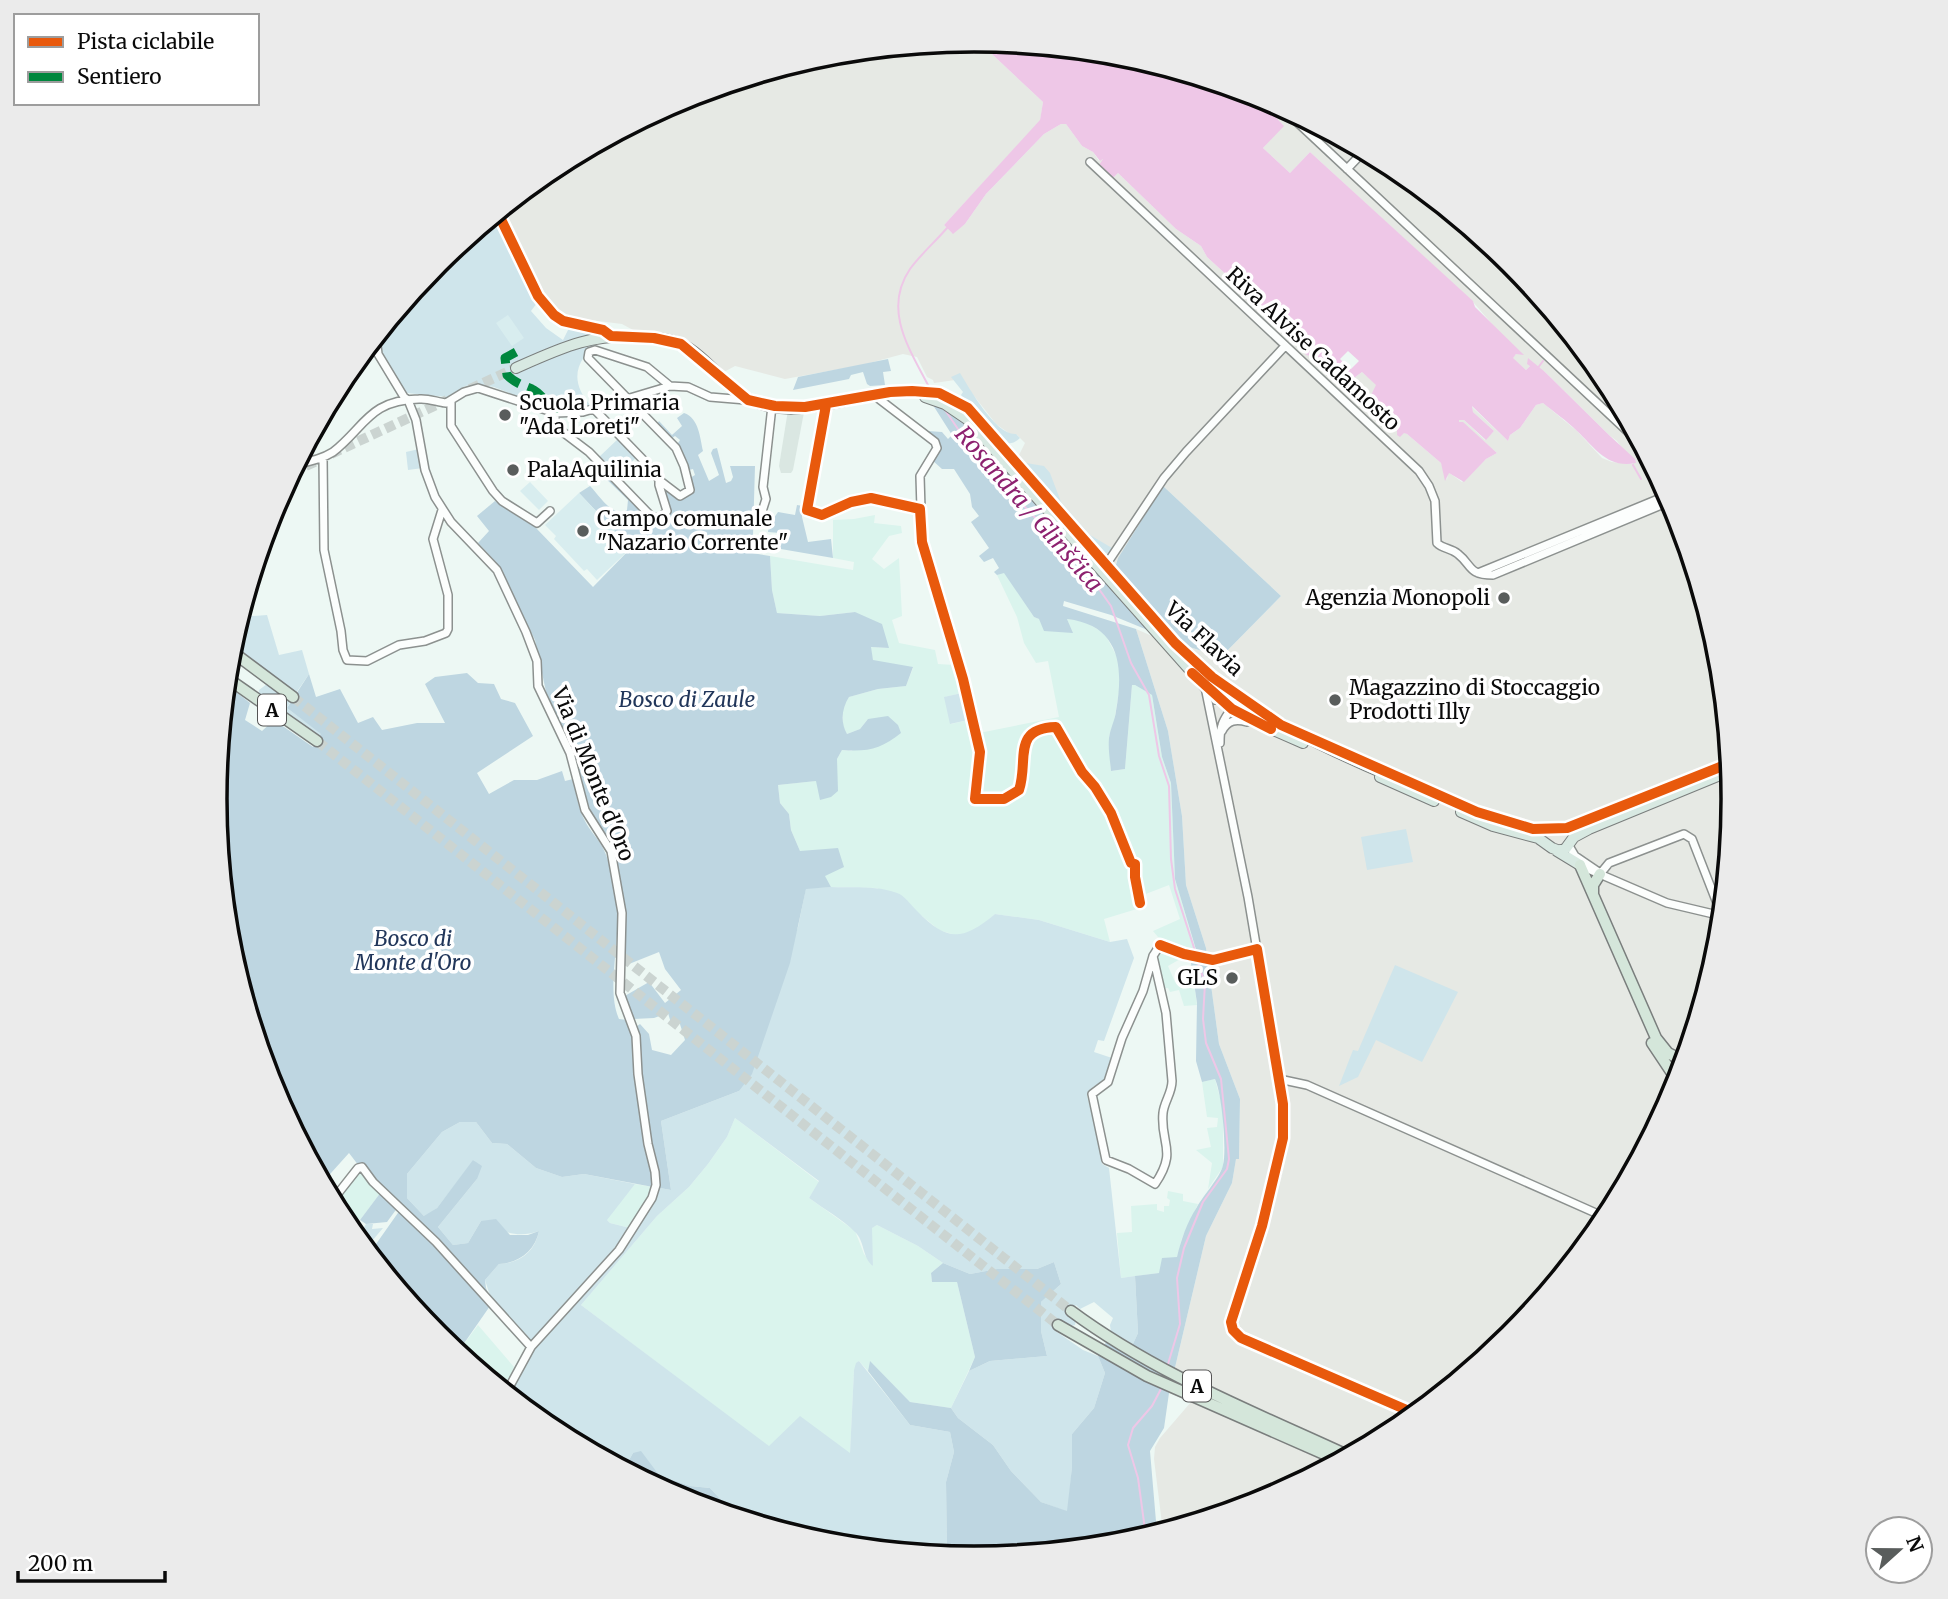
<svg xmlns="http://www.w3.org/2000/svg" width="1948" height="1599" viewBox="0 0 1948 1599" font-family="Merriweather,serif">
  <rect width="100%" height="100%" fill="#edf8f4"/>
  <!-- industrial -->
  <path fill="#e6e9e4" d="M978,41L1043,102L1040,121L944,225L952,233L965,224L986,194L1044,134L1061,124H1066L1082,146L1093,152L1099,161L1104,159L1099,165L1108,174L1113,178L1118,173L1176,229L1201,246L1207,257L1290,333L1288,338L1304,347L1310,355L1314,354L1325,365L1336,369L1350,381L1362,372L1377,385L1369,399L1394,422L1398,429L1407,434L1441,463L1447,480L1448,472L1462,482L1486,459L1497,453L1463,423H1459V420H1464L1485,440L1494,431L1473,412L1472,407L1508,441L1510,435L1520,428L1536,405L1543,403L1577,431L1602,458L1612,462L1633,464L1617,441L1609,435L1545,372L1530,366L1526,370L1512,358L1517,353L1473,302L1310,152L1290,173L1263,148L1283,125L1255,95L1265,98L1396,168L1511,263L1606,378L1676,509L1719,652L1733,800L1719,948L1675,1090L1605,1222L1511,1337L1395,1431L1264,1501L1163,1532L1154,1459L1155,1447L1160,1438L1191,1402L1169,1393L1206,1236L1232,1183L1236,1158H1239L1240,1099L1219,1044L1206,948L1186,885L1182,816L1168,731L1136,629L1184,650L1180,644L1221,657L1281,596L1163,486L1118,558L1115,566L1019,455L1025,443L1017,435L1010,434L996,424L971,392L955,380L934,383L933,380L927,377L917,357L903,354L862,365L785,379L735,366L724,372L696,346L680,337L633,330L622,324L574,318L559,312L551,306L502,210L553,168L684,98L826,55Z"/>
  <!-- farmland -->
  <path fill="#daf4ed" d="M875,515L874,523L901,526L902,533L889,536L872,559L884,569L899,558L902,616L892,620L899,643L935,650L938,664L954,665L962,693L945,697L951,724L968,720L979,733L1059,717L1048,661L1036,663L1024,643L1017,617L997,575L1004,572L1034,617L1072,632L1067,619L1084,621L1105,634L1117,657L1121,679L1114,722L1109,736L1111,771L1125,769L1132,685H1135L1152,695L1162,757L1171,783L1175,879L1197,954L1168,943L1158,937L1153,931L1180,919L1169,885L1138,897L1140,908L1104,919L1110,942L1039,920L995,914L979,928L958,936L939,930L922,916L877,888L831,887L825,877L800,851L791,830L789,814L780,803L778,785L816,781L837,773V759L842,750L852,751L868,719L860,729L847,734L843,727V706L849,697L878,689L906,686L913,668L873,661L870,647L888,648L855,612L820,616L777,613L772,590L770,556L853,570L854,562L833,558V520L854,519Z
    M1169,953L1182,958L1168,966L1175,982L1184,979L1192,968L1197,1005L1184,1006L1179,990L1170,992L1168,988H1163L1158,959L1159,954Z
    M1215,1079L1223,1109V1167L1208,1189L1212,1163L1196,1150L1211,1147L1207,1128L1217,1127L1218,1118L1207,1117L1202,1082Z
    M735,1118L819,1182L809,1198L855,1231L864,1254L873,1266L871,1228L877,1225L918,1246L943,1263L931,1273L932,1282H957L975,1357L951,1408L910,1402L870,1362L868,1371L859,1361L854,1370L850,1454L769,1447L581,1305L657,1216L689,1187L708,1164L727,1137Z
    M361,1169L381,1192L360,1220L358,1219L355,1222L346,1218L343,1222L333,1203Z
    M635,1184L653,1187L630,1228L610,1223L607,1220L608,1216Z
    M1168,1191L1183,1194V1201L1198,1204L1182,1238L1177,1258L1159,1273L1121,1278L1117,1233L1132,1232L1131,1206L1157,1204V1210L1164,1212V1206H1169L1170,1200L1167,1198Z
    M478,1325L514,1367L504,1391L458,1352Z"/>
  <!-- green -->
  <path fill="#cfe5eb" d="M494,216L537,303L531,311L546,328L563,340L570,326L591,329L600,334L581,338L549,358L602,340C575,359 568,381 592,407L565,411L542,406L494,387L477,384L465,386L447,397L407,393L381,356L380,332L437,262Z
    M960,373C970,389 996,436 1016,434L1020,438C1014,444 1008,445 1001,441L961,395L963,392L951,377Z
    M619,438L637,457L617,476L598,458Z
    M419,449L423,468L408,470L406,452Z
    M1019,455L1026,463L1044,466L1050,473L1061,502L1090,535L1112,548L1108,553L1100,554L1019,461Z
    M267,615L279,655L302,650L309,674L296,693L251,658L230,648L240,617Z
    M267,684L290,702L287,708L322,734L318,740L258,696L259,690Z
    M962,693L968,720L950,724L944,697Z
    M1406,829L1413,862L1367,870L1361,837Z
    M831,887C853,888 876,885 897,893C904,895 911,905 917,911C947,942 963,941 995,914L1039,920L1110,942L1127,939L1134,958L1104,1041L1098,1040L1094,1052L1112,1058L1105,1080L1093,1087L1087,1096L1098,1136L1102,1164L1109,1168L1121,1278L1135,1276L1138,1333L1132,1346L1111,1333L1110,1325L1113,1318L1094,1302L1080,1309L1076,1305L1068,1315L1076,1319L1075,1325L1071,1326L1062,1321L1054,1330L1083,1350L1098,1356L1105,1373L1094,1408L1072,1434V1467L1068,1512L1041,1502L1011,1471L993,1445L958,1418L951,1408L969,1371L990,1361L1047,1356L1041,1331V1302L1061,1284L1054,1262L1037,1269H997L970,1274L943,1263L918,1246L877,1225L872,1228L873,1266C862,1258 865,1241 855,1232C842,1219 824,1209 809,1198L819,1181L735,1118L727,1137L708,1164L689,1187L657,1216L581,1305L769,1446L800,1416L850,1453L854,1370L856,1363L859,1361L910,1425L950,1432L954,1452L946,1482L947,1556L825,1544L737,1517L710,1488L690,1486L659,1475L633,1453L624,1469L552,1431L509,1395L535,1348L625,1248L652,1206L660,1188L671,1190L661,1121L739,1091L798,927L806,888Z
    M1395,965L1458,992L1422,1062L1376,1040L1358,1077L1339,1086L1353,1050L1358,1051Z
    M460,1122H476L492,1143L507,1144L536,1168L562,1177L584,1174L635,1184L607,1220L610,1223L630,1228L622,1242L534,1343H530L508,1315L492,1302L485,1280L499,1264C520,1263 535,1252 539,1231C516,1239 502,1231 481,1221L468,1243L453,1245L438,1227L477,1179L474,1160L437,1208L425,1217L407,1198V1174L442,1132Z
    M366,1224H373L372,1229L383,1228L372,1241L367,1251L357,1239Z"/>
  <!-- forest -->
  <path fill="#bed6e1" d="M888,359L891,371L883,372L885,385L870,386L867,384L863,372L851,375L849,379L793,390L798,377Z
    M931,402L961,418L1150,631L1111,615L1064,601L1063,606L1136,629L1168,731L1182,816L1186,885L1206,948L1219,1044L1240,1099L1239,1159H1236L1232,1183L1206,1236L1169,1393L1164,1428L1150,1451L1157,1533L1122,1544L974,1559L947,1556L946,1482L954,1452L950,1432L910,1425L868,1371L870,1361L910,1402L951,1408L958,1418L993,1445L1011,1471L1041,1502L1067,1511L1072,1467V1434L1094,1408L1105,1373L1098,1356L1102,1352L1108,1337L1132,1346L1138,1333L1135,1276L1159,1273L1162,1258L1177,1257C1181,1240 1187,1222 1197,1207C1203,1196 1221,1176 1223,1165C1227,1150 1222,1094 1215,1079L1202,1082L1196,1061L1197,1003L1190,956L1197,953L1175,879L1171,783L1162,757L1152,695L1135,685H1132L1125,769L1111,771C1110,760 1108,749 1109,738C1110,729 1115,720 1116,711C1124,667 1120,625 1067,619L1073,633L1044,631L1039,619L1034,617L1004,573L997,575L994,572L999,568L993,558L984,562L979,556L989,548L971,522L979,516L972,507L970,494L954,469H942L932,460L940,446L939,440L928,431L942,432L948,439L952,435Z
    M684,413C699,418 700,438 703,451L698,455L709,481L719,475L711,453L713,449L717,448L726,483L731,481L733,477L730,466H755L753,535L763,538L765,542L780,540V533L768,532L769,525L778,512L795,515L797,505L803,506L802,517L808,542L831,539L833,558L729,540L728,549L770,556L772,590L777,613L820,616L855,612L882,624L889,648L871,647L873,660L913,667L906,686L878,689L849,697C842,708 840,722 847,734L860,729L868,719L888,716L898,725L901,733C881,749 868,752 842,750L837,759L838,791L831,797L820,800L816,781L778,785L780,803L789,814L791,830L800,851L838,848L844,867L825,876L831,887L806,889L790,963L752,1074L739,1091L661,1121L671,1190L660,1188L641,1078L640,1041L636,1027L640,1024L649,1034L652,1050L671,1055L685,1040L679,1021L671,1023L668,1013L654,1018L633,1019L623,997L649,982L665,1003L681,990L665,969L659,952L624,966L625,914L614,851L591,813L582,788L578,761L567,736L548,701L535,640L496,562L478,543L489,531L477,516L495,501L536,528L593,587L631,548L579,493L590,486C600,496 612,518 627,510L628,500L601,474L604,472L651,520C661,521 665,519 670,512L662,488L663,485L676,498C684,499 689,496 693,490L690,478L695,475L693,469L689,470L676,446L680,440L675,436L671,439L657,424L659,421L672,435L682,426L677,418Z
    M1163,486L1281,596L1221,657L1180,644L1115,568L1118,558Z
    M467,673L478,683L494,684L501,699L515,703L533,736L477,773L489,794L514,780H537L562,771L565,781L573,779C576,793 578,808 585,821C589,830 598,838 603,848C612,866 615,891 617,911C620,945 606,989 619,1019L627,1020L632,1034L635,1073L653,1187L584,1174L562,1177L536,1168L507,1144L492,1143L476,1122H460L442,1132L407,1174V1198L424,1216L437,1208L473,1160L482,1166L477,1179L438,1227L453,1245L468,1243L481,1221L496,1219L510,1235H528L539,1231C535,1251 519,1263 499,1264L485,1280L486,1288L492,1302L374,1180L362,1163L359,1166L349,1153L322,1183L272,1090L229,947L215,799L226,684L250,703L245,720L262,731L274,720L313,747L321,734L287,708L309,674L316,697L340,689L358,723L373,717L382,730L417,723H445L425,684L435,677Z
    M381,1192L398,1207L387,1222L366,1224L360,1220Z
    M400,1210L490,1306L458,1352L454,1340L446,1343L437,1336L369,1254Z
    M1054,1262L1061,1284L1041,1302V1331L1047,1356L990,1361L969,1371L975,1357L957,1282H932L931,1273L943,1263L970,1274L997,1269H1037Z
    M641,1451L659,1475L690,1486L710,1488L737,1517L683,1501L624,1469L633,1453Z"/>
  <!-- pitch -->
  <path fill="#d8edef" d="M508,315L524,338L512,346L496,323Z
    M530,482L548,501L539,510L520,491Z
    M579,493L631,548L597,580L587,569L584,571L554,539L556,536L545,525Z"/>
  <!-- plaza -->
  <path fill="#dae7e2" d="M805,407L793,470L791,473H781L779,466L788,410Z"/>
  <!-- water -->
  <path fill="#eec7e7" d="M978,41L1123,55L1255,95L1284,126L1263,148L1290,173L1310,152L1473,301L1475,307L1524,355L1516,354L1513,358L1526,370L1530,366L1527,364L1528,358L1545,372L1609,435L1635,459L1636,463C1608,469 1595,448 1577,431C1567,421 1554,412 1543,403L1536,405L1520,428L1510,435L1508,441L1472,406L1473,412L1494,431L1486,440L1464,420H1459V422H1463L1497,453L1486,459L1464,482L1449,473L1445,481L1441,463L1407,434L1404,433L1400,437L1397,435C1399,420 1380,408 1369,399L1376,385L1362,372L1350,381C1338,371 1325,365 1314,354L1309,356L1305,354L1304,347L1287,338L1290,333L1207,257L1201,246L1176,229L1118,173L1113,178L1099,165L1103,159L1100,161L1093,152L1082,146L1066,124H1061L1044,134L986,194L965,224L953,234L944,225L1040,120L1043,102Z"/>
  <!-- pier -->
  <path fill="#edf8f4" d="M1348,351L1359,361L1351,369L1347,366L1338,376L1336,374L1345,364L1340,359Z"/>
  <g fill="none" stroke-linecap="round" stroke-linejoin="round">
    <!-- stream -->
    <path stroke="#eec7e7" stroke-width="2" d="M1537,369L1543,361
      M929,387C910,350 882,310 910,269C921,254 935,242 947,228
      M943,407L975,454L1089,575L1111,606L1131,663L1149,695L1159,756L1169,786L1171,859L1175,889L1196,954
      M1633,465L1641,479
      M1168,1364L1180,1324L1177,1278L1184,1248L1203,1202L1227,1169L1229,1159L1221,1079L1206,1043L1203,1019L1205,983L1197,960
      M1146,1537L1138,1478L1128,1445L1133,1428L1152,1406L1162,1387"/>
    <!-- major-tunnel -->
    <path stroke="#cbd4d1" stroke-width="10" stroke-dasharray="10 5" stroke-linecap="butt" d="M470,389L516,368
      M331,454L447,400
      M292,472L317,461"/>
    <!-- highway-tunnel -->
    <path stroke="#cbd4d1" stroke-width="10" stroke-dasharray="10 5" stroke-linecap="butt" d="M293,697L1071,1311
      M317,741L1058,1325"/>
    <!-- minor casing -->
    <g stroke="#8c918f" stroke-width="10">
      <path id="minor" d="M1282,108L1640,443
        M1090,162L1419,471L1429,486L1435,501L1437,543C1443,549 1451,548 1458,554C1472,565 1468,575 1493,575L1671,501
        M1347,169L1364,151
        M498,213C511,241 534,304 560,319C576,328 597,323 611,336
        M376,337L378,354L404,397L408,400L416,420L425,470L435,497L451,522L497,570L526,632L537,661L538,686L570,753L585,810L611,851L622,913L620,993L636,1036L638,1074L648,1144L655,1172L656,1185L652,1198L619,1250L531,1347L506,1393
        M877,394L879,399L935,442L937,448L920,476L922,542L972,714
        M451,402V426L493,491L502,501L537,523L550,511
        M826,405L807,510L822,515L851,502L871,498L920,509
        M555,413V422L564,433L589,452L650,515L654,518L661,517L667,511L659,485V480L652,469L594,409
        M323,457L324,550L341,631L343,650L347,660L367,661L399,645L425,641L446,633L448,629V595L433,539L442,510
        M296,464C309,462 322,459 333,452C365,427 369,400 419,399C428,398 437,402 446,403L464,392L478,388L555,413L583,412L670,386L688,387L710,397L746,400
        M659,480L680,496L690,490L684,466L676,448L588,358L589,352L595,350L647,367L670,386
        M759,521L766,499L763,487L772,406
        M1106,565L1164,478L1186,452L1285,346
        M1478,573L1668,495
        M1205,687L1248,897L1283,1104V1138L1277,1172L1231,1326L1241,1338L1416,1414
        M1215,700L1228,691L1232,692C1238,707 1226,712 1222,725C1220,731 1220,737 1220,743
        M1222,731C1228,720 1236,719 1247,722
        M1568,844L1575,856L1600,873
        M1581,866L1667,903L1722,916
        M1600,874L1609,863L1684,834L1692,839L1722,916
        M1153,956L1166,1013L1172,1081C1172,1093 1164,1102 1163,1113C1160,1144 1178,1150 1155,1184L1129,1169L1106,1160L1092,1094L1108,1082L1122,1038L1143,991L1153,956L1160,945L1184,954L1213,960L1257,949
        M1279,1079L1307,1085L1607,1218
        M332,1201L358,1168L362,1167L373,1182L436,1242L531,1347"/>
    </g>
    <!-- major casing -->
    <g stroke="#7a7e7d" stroke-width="12">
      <path id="major" d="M516,368C563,347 592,333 645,337C658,338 672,339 683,345C702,354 722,380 740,394C810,442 907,351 974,414L1175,643C1254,727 1373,768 1477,812L1533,829L1567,828L1730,763
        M925,397L945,404L967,419L1205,687L1232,709L1246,718L1303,743
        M1380,777L1434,801
        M1461,812L1493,826L1538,838L1552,848L1560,851L1566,848L1574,837L1589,829L1730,771
        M1557,851L1580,865"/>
    </g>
    <!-- highway casing -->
    <g stroke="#7a7e7d" stroke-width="13">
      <path id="highway" d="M230,650L293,697
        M227,678L317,741
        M1580,865L1656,1038L1668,1053L1684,1061
        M1593,893V885L1600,874
        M1652,1043L1678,1082
        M1071,1311C1156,1374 1254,1412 1349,1456
        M1058,1325L1147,1376L1340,1461"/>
    </g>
    <!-- minor -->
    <use href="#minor" stroke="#fcfefd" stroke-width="7"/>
    <!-- major -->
    <use href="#major" stroke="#d8e9e2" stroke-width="10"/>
    <!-- highway -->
    <use href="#highway" stroke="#d4e6da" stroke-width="10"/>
    <!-- quiet -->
    <path stroke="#00873e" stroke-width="9" stroke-dasharray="18 9" stroke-linecap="butt" d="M516,352L505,358L507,375C515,383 522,385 532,389C541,393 545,403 555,408V413"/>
    <!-- cycleway casing -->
    <g stroke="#fff" stroke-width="15">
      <path id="cycleway" d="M498,213L538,296L554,315L563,321L603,330L611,336L654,338L681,344L748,400L775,406L805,407L890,392L912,391L939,393L968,408L1175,643L1212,677L1281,725L1477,812L1533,829L1567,828L1730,763
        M826,405L807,510L822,515L851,502L871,498L920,509L922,542L963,679L980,752L975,799H1004L1019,790C1029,761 1011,728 1056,727L1082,772L1095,787L1111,813L1131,863L1135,864V877L1140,903
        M1192,673L1232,709L1271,729
        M1160,945L1184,954L1213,960L1257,949L1258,955L1283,1104V1138L1262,1226L1231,1322L1233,1330L1241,1338L1416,1414"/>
    </g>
    <!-- cycleway -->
    <use href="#cycleway" stroke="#e8590c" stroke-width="10"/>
  </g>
  <!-- markers -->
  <g fill="#595d5c" stroke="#fff" stroke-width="2.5">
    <circle cx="505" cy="415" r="7"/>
    <circle cx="513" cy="470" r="7"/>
    <circle cx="583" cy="531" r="7"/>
    <circle cx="1504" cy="598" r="7"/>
    <circle cx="1335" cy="700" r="7"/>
    <circle cx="1232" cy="978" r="7"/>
  </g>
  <g text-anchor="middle" stroke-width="7" stroke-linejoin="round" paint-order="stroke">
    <!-- shield labels -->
    <g fill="#fff" stroke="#545454" stroke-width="2">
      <rect x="258" y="694.5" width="28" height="31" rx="5"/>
      <rect x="1183" y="1370.5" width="28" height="31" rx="5"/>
    </g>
    <g font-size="19" font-weight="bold" fill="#0a0a0a">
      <text x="272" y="717">A</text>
      <text x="1197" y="1393">A</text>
    </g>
    <!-- street labels -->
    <g font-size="21" fill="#0a0a0a" stroke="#fff">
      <text transform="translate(1313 349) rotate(43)" y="7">Riva Alvise Cadamosto</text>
      <text transform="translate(1204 639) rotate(43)" y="7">Via Flavia</text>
      <text transform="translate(593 774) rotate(68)" y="7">Via di Monte d'Oro</text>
    </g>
    <!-- poi labels -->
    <g font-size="21" fill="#0a0a0a" stroke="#fff" text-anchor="start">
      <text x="519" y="410">Scuola Primaria<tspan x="519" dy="24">"Ada Loreti"</tspan></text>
      <text x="527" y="477">PalaAquilinia</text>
      <text x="597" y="526">Campo comunale<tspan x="597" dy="24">"Nazario Corrente"</tspan></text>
      <text x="1490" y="605" text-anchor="end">Agenzia Monopoli</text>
      <text x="1349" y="695">Magazzino di Stoccaggio<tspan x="1349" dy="24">Prodotti Illy</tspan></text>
      <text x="1218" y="985" text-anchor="end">GLS</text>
    </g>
    <!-- park labels -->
    <g font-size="21" font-style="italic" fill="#21365a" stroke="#fff">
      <text x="687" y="707">Bosco di Zaule</text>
      <text x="413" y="946">Bosco di<tspan x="413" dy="24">Monte d'Oro</tspan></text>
    </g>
    <!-- water labels -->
    <g font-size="23" font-style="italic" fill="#8d216f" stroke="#fff">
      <text transform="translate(1029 509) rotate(49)" y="8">Rosandra / Glinščica</text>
    </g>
  </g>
  <!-- crop -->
  <path d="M0 0H1948V1599H0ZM227 799a747 747 0 1 1 1494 0a747 747 0 1 1-1494 0Z" fill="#ebebeb" fill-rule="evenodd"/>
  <path fill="none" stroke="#0a0a0a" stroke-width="3.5" d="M227 799a747 747 0 1 1 1494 0a747 747 0 1 1-1494 0Z"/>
  <!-- legend -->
  <rect x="14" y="14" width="245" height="91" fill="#ffffff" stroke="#9d9d9d" stroke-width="2"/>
  <rect x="28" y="37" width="35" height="10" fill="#e8590c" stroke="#9d9d9d" stroke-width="2"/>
  <text x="77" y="49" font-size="21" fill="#0a0a0a">Pista ciclabile</text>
  <rect x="28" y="72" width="35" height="10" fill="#00873e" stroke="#9d9d9d" stroke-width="2"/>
  <text x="77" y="84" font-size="21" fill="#0a0a0a">Sentiero</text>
  <!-- north arrow -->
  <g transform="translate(1899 1550) rotate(69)"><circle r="33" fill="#ffffff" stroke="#9d9d9d" stroke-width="2"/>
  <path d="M0-5L12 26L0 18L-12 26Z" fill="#595d5c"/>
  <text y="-10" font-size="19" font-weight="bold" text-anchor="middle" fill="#0a0a0a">N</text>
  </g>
  <!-- scale -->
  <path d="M18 1571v10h147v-10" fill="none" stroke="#0a0a0a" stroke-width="3.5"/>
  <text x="28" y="1571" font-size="21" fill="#0a0a0a" stroke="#ffffff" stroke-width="5" paint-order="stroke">200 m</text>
</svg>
